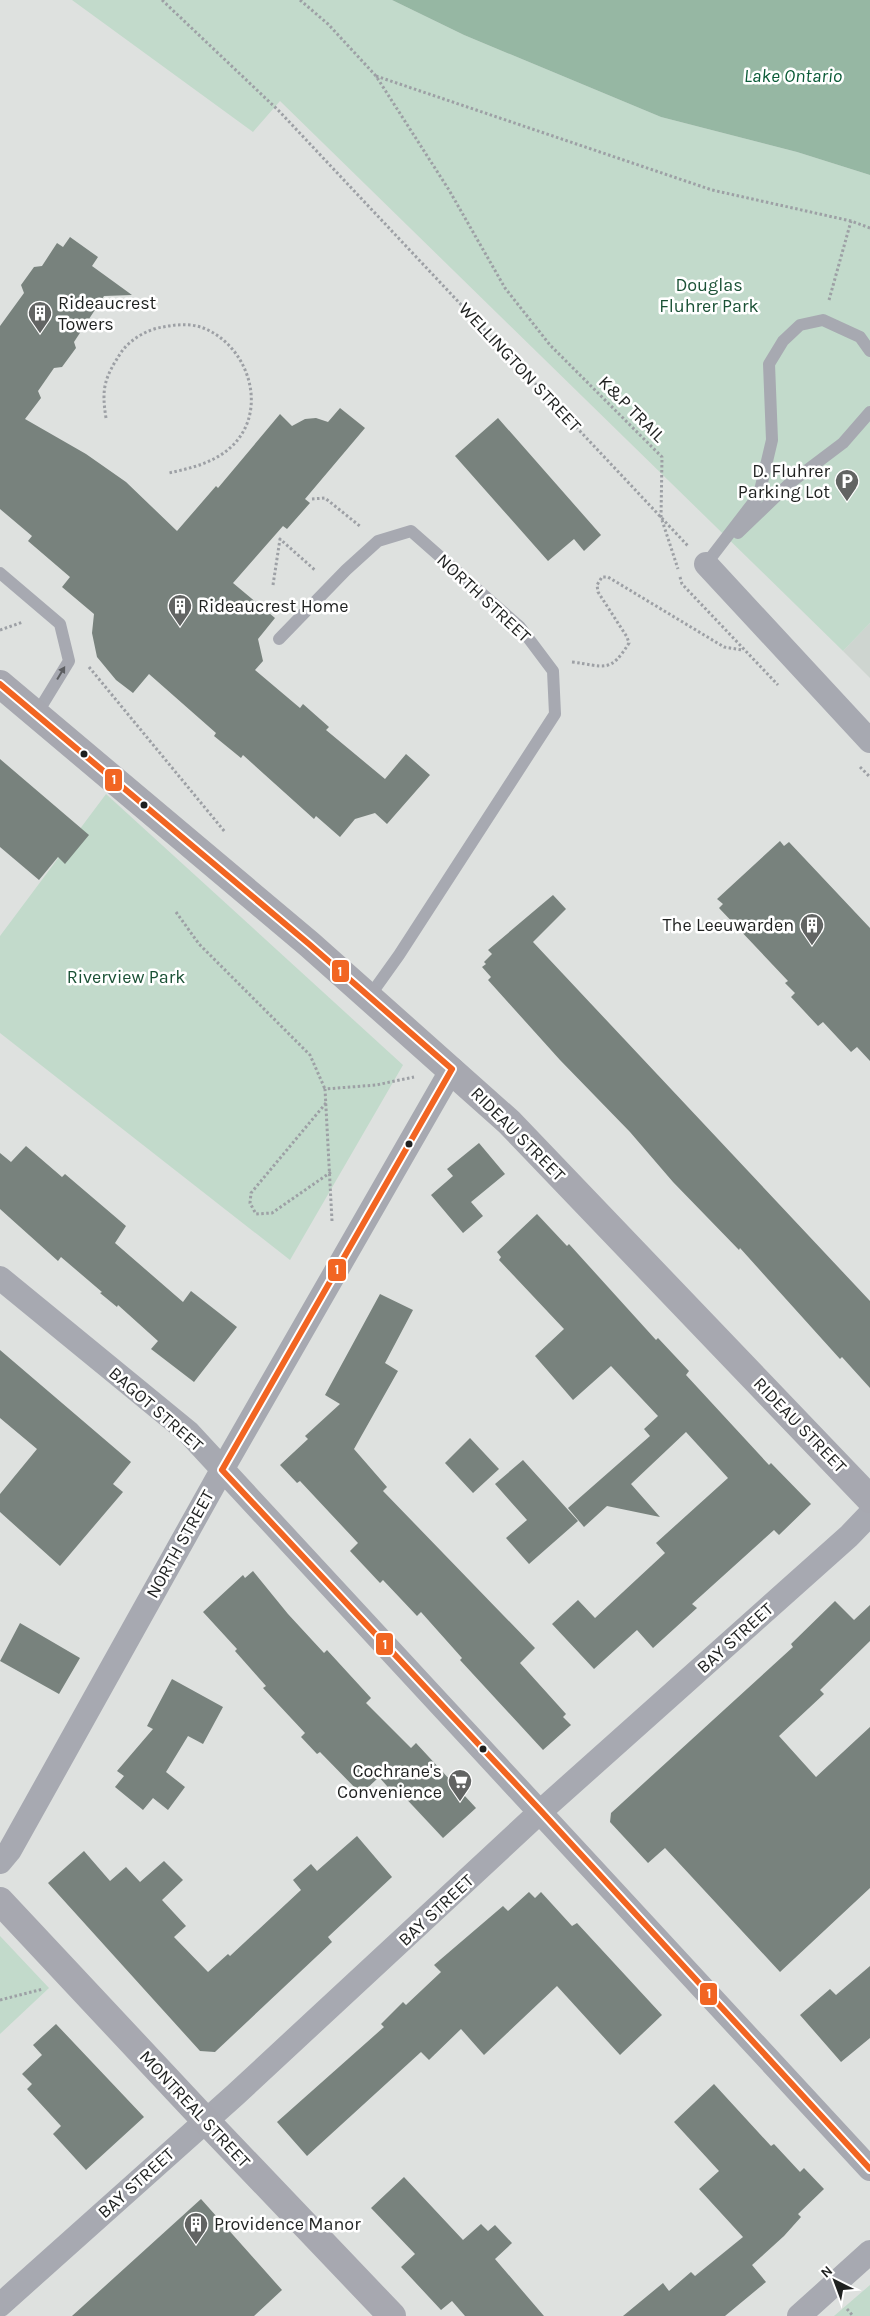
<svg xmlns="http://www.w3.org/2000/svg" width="870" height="2316" viewBox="0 0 870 2316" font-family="Karla,sans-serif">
  <rect width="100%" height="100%" fill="#dee1df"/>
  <!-- built -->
  <path fill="#ced5d0" d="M870,623V678L843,651Z"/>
  <!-- green -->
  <path fill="#c2dacb" d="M72,0H392L464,35L661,117L797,152L870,175V623L843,651L280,101L253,132Z
    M106,794L403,1065L290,1260L0,1033V936Z
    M0,1936L49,1988L0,2034Z
    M870,2285V2316H834Z"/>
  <!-- water -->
  <path fill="#96b7a3" d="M392,0H870V175L797,152L661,117L464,35Z"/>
  <!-- building -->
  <path fill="#78827d" d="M70,237L98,257L92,266L132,295L104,296L74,342L76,348L62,367L54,368L38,391L41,398L25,419L86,454L126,482L177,531L216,486L218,488L280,414L292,426L305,419L316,418L328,422L340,408L365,428L305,499L310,503L287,529L283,526L233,583L275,618L258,639L263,661L255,670L300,708L303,704L329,727L326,730L385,779L406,754L430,775L387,824L375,813L355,819L340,837L316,816L314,819L243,755L241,758L214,736L216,733L149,674L133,693L116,680L97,657L92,633L94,614L62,587L70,577L28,541L32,536L0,509V326L24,293L21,285L34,267L42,266L57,243L63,247Z
    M498,418L601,535L584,551L574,539L548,561L455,456Z
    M0,759L89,835L65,864L58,857L39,880L0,847Z
    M780,841L784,846L789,842L870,928V1061L857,1047L851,1052L823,1022L818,1026L791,997L795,993L785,983L788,981L719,908L723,904L717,899Z
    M553,895L566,909L533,942L870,1301V1388L842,1357L840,1359L740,1248L739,1250L673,1182L630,1132L560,1060L488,980L491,977L482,967L486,964L484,962L492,954L488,950Z
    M479,1143L505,1174L471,1202L483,1216L463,1233L431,1195L453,1176L447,1169Z
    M26,1146L62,1177L65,1174L126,1226L115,1243L183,1302L191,1291L237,1327L194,1382L151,1349L158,1341L118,1305L117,1307L100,1293L102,1292L61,1257L58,1261L0,1209V1153L11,1162Z
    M537,1214L567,1246L569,1244L656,1340L658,1338L689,1371L686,1375L769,1465L771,1463L811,1504L779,1535L774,1530L692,1604L697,1608L653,1648L637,1630L594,1669L552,1624L578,1600L595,1618L665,1553L656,1543L728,1478L686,1432L631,1484L660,1517L607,1506L584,1527L568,1508L650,1436L644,1429L658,1416L611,1366L573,1400L535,1356L564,1329L499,1260L501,1257L497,1252Z
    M380,1294L413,1310L385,1363L398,1371L354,1449L387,1487L383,1491L535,1648L520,1663L566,1714L563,1717L571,1725L543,1750L460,1660L462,1658L421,1612L417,1616L383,1580L380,1583L350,1551L358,1543L300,1481L297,1483L280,1465L308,1439L305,1436L340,1404L325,1395Z
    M0,1350L131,1462L113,1484L123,1492L60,1566L0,1512V1494L37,1449L0,1418Z
    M470,1438L499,1469L473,1493L445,1463Z
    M523,1460L578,1521L529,1564L506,1538L527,1520L495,1484Z
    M253,1571L288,1614L324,1653L327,1650L371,1698L366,1703L411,1748L416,1743L476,1808L443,1838L398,1790L394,1794L379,1777L361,1794L320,1752L317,1754L301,1737L305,1733L263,1688L266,1686L235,1651L237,1649L203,1612L243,1575L245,1578Z
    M835,1601L854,1620L870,1605V1641L820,1690L824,1694L779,1736L816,1777L870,1727V1888L780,1972L665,1848L648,1863L610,1822L611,1813L793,1647L791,1644Z
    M20,1623L80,1658L59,1694L0,1661Z
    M172,1679L223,1707L203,1744L188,1736L166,1772L185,1787L168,1810L153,1798L143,1810L115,1787L124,1776L117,1771L153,1729L147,1726Z
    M357,1836L392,1877L328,1937L332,1942L215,2052L200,2051L48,1883L84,1851L110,1881L126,1867L140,1882L164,1861L183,1880L162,1900L186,1926L174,1937L208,1972L228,1954L230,1956L301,1890L293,1880L311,1864L317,1871Z
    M529,1892L535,1898L541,1892L572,1926L577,1923L662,2015L620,2055L557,1986L484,2055L461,2029L429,2060L421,2052L307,2156L277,2122L384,2027L381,2024L403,2002L406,2005L441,1972L434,1965L503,1906L508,1911Z
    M870,1966V2038L841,2062L800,2015L830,1989L836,1995Z
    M56,2024L144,2117L86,2170L53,2134L61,2126L27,2089L32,2084L22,2074L42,2055L33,2045Z
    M714,2084L771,2146L774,2144L800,2172L804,2168L824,2189L798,2214L801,2217L784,2236L752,2265L766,2282L725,2316H623L663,2283L669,2291L691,2272L695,2276L743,2237L699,2189L719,2171L674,2122Z
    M404,2177L463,2240L481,2224L488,2231L495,2225L512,2243L495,2259L544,2316H465L452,2301L441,2310L401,2267L415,2254L371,2208Z
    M201,2199L282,2290L254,2316H72Z"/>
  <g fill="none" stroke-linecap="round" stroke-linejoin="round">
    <!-- path -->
    <path stroke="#9da0a5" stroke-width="3" stroke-dasharray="2.5 2.5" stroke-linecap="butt" d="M162,0L279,111L688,546
      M300,0L328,24L376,76L449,190L505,288L550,345L662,457L661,517L678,569
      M376,76L712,190L851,221L870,228
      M829,300L851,221
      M106,418C101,387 105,377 122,351C131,339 148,329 163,327C178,324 194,323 208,330C251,351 268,413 231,447C214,463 191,468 169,473
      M312,499L325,498L361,527
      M680,577L682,584L778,685
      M273,585L280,539L316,571
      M0,630L23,622
      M572,662C605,666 610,674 629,643L627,637L598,592L597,585L602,577H608L724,647L742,650
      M89,667L225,832
      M860,767L870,777
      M176,912L199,944L310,1055L325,1089
      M326,1103L251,1193L250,1203L256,1214L272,1213L331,1172
      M332,1221L325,1089L376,1085L414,1077
      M0,2000L43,1989
      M847,2309L853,2316"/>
    <!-- lane -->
    <path stroke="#a7a9b1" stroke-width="12" d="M738,533L790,483L843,443L870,412
      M706,564L759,495L772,440L769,364L783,341L800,325L823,320L860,337L870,351
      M0,573L60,624L69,661L36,715
      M279,639L346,570L378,541L411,531L520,627L553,671L555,714L399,955L369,997"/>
    <!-- street -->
    <path stroke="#a7a9b1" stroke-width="24" d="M706,564L870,741
      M0,1278L188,1432L870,2169
      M0,1862L10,1850L222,1470L452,1069
      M0,2305L235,2095L541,1811L849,1536L870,1514
      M799,2316L870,2252"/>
    <!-- secondary -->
    <path stroke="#a7a8b0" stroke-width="28" d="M0,684L309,944L509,1122L870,1499
      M0,1901L206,2121L392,2316"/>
    <!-- bus-1 casing -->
    <g stroke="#fff" stroke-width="10">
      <path id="bus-1" d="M0,684L309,944L452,1069
        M222,1470L541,1811L870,2169
        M222,1470L452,1069"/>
    </g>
    <!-- bus-1 -->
    <use href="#bus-1" stroke="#f26522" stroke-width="6"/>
  </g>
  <!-- one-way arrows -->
  <defs><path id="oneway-solid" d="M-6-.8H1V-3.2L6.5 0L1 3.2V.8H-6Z" transform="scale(1.25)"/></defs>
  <use fill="#5c5e61" href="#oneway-solid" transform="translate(61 673) rotate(-59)"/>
  <!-- icons -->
  <defs>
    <g id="building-pin" transform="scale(1.25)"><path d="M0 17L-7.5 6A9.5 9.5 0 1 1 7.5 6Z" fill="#626463" stroke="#fff"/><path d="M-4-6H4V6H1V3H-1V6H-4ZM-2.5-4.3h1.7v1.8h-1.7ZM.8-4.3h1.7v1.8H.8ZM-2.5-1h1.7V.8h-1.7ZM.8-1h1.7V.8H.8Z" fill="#fff"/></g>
    <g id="parking-pin" transform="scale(1.25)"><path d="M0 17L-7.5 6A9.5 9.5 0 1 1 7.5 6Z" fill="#626463" stroke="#fff"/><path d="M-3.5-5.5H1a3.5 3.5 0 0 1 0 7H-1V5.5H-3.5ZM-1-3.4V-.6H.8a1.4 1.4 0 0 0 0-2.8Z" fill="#fff"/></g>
    <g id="supermarket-pin" transform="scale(1.25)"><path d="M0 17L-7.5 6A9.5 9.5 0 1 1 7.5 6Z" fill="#626463" stroke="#fff"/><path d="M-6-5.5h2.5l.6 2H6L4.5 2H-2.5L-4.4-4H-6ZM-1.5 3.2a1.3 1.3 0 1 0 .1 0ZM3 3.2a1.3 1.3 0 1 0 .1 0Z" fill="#fff"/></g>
  </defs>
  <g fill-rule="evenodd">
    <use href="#building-pin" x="40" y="313"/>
    <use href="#parking-pin" x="847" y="481"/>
    <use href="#building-pin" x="180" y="606"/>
    <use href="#building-pin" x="812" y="925"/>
    <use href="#supermarket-pin" x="460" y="1781"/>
    <use href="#building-pin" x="196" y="2224"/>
  </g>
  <!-- markers -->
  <g fill="#1f2120" stroke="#fff" stroke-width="2">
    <circle cx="84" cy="754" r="4.5"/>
    <circle cx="144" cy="805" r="4.5"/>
    <circle cx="409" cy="1144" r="4.5"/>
    <circle cx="483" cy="1749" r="4.5"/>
  </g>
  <g text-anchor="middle" stroke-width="5" stroke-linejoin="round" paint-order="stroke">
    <!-- park labels -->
    <g font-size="18" fill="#1a5135" stroke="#fff">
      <text x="709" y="291">Douglas<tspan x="709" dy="21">Fluhrer Park</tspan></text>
      <text x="126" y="983">Riverview Park</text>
    </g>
    <!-- poi labels -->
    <g font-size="18" fill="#1f2120" stroke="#fff" text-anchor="start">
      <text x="58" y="309">Rideaucrest<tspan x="58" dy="21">Towers</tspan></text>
      <text x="830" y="477" text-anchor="end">D. Fluhrer<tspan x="830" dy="21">Parking Lot</tspan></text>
      <text x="198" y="612">Rideaucrest Home</text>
      <text x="794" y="931" text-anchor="end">The Leeuwarden</text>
      <text x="442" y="1777" text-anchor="end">Cochrane's<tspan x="442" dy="21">Convenience</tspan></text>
      <text x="214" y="2230">Providence Manor</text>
    </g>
    <!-- street labels -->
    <g font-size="18" fill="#1f2120" stroke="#fff">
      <text transform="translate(520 367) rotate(47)" y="6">WELLINGTON STREET</text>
      <text transform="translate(632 409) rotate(45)" y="6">K&amp;P TRAIL</text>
      <text transform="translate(484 598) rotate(43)" y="6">NORTH STREET</text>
      <text transform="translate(518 1134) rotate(45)" y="6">RIDEAU STREET</text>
      <text transform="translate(156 1409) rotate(41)" y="6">BAGOT STREET</text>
      <text transform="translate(800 1425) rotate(46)" y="6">RIDEAU STREET</text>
      <text transform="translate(180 1544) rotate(-61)" y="6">NORTH STREET</text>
      <text transform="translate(735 1638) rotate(-42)" y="6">BAY STREET</text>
      <text transform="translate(436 1910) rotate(-43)" y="6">BAY STREET</text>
      <text transform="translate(195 2109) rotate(47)" y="6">MONTREAL STREET</text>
      <text transform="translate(136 2183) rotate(-42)" y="6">BAY STREET</text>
    </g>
    <!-- water labels -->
    <g font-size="19" font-style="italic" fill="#0a5b37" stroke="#fff">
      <text x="793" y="82">Lake Ontario</text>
    </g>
  </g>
  <g stroke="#fff" stroke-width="2">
    <rect x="104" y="768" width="19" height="24" rx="5" fill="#f26522"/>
    <rect x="331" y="959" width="19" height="24" rx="5" fill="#f26522"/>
    <rect x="327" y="1258" width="20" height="24" rx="5" fill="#f26522"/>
    <rect x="375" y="1632" width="19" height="24" rx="5" fill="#f26522"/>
    <rect x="699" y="1982" width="19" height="24" rx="5" fill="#f26522"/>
  </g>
  <g font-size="14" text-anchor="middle" font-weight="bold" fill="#fff">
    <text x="114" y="784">1</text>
    <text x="340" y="976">1</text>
    <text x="337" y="1274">1</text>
    <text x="385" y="1649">1</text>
    <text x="709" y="1998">1</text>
  </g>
  <!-- north arrow -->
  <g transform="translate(835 2281) rotate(318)" stroke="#ffffff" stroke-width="4" paint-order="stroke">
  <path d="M0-4L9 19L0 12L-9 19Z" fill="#1f2120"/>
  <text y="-8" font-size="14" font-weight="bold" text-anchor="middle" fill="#1f2120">N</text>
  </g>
</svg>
